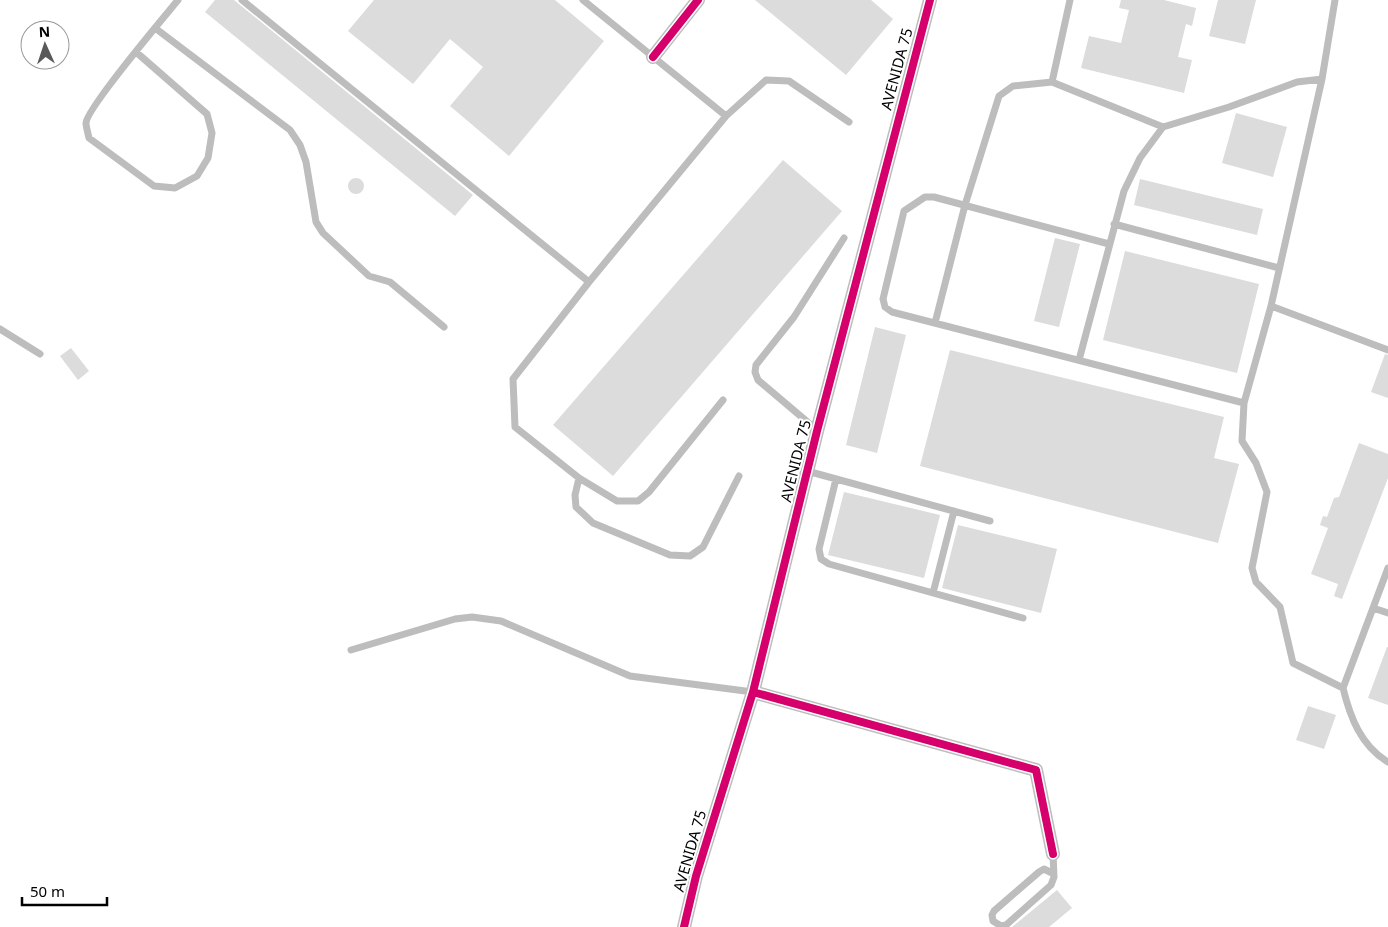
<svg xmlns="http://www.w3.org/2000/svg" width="1388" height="927" viewBox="0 0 1388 927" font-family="'Noto Sans',sans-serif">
  <rect width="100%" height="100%" fill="#fff"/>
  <!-- building -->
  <path fill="#dcdcdc" d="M215,0H234L473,195L455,216L205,12Z
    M374,0H555L604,41L509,156L450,106L483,67L450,39L413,84L348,31Z
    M755,0H871L893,19L846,75Z
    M1121,0H1164L1196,8L1192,26L1186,24L1178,57L1192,60L1184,93L1081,68L1089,36L1121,43L1129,10L1119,8Z
    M1218,0H1256L1245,44L1209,36Z
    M1236,113L1287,127L1273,177L1222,163Z
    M783,160L842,211L613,476L553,425Z
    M348 186a8 8 0 1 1 16 0a8 8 0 1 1-16 0Z
    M1140,179L1263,209L1257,235L1134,205Z
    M1055,238L1080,244L1059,327L1034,321Z
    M1125,251L1259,284L1237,373L1103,340Z
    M875,327L906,335L877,453L846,445Z
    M71,348L89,371L78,380L60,356Z
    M950,350L1224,417L1214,458L1239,464L1218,543L920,466Z
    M1385,354L1388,355V398L1371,392Z
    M1359,443L1388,454V478L1342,599L1334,596L1338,584L1311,574L1328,528L1320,525L1323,516L1327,517L1334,498L1339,497Z
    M844,492L940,515L924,578L828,555Z
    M958,525L1057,549L1041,613L942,588Z
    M1387,647H1388V705L1368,698Z
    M1308,706L1336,715L1324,749L1296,740Z
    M1057,890L1072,908L1049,927H1012Z"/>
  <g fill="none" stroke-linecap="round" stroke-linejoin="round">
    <!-- lane -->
    <path stroke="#bdbdbd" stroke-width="7" d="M242,0L589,282L726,116L583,0
      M1335,0L1322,79L1271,306L1244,403L1242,441L1256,463L1267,492L1252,568L1256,582L1280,607L1293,663L1343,688C1350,717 1361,746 1388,762
      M155,28L290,130L300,145L306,162L316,222L323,233L369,276L390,282L444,327
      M136,52L207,114L212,133L208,158L197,176L175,188L154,186L89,138C88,133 86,127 86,123C86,109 164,17 178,0
      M1052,82L1070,0
      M726,116L766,80L789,81L849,122
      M1114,224L1279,268
      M1109,244L934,197H925L904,211L883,299L885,307L892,312L1244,403
      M589,282L513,379L515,427L579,478L617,501H638L649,492L723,400
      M1271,306L1388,350
      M935,323L965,205L999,96L1013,86L1052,82L1163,127
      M0,329L40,354
      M1079,360L1124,191L1140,158L1163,127L1229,107L1297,82L1322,79
      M817,430L758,380L755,372L756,365L794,317L844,238
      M807,471L990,521
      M579,478L575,495L576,507L593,523L670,555L690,556L703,547L739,476
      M836,479L819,549L821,559L829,564L1023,618
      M933,593L954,511
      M1373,608L1388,613
      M351,650L455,619L472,617L501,621L630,676L753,692
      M1343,688L1388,568
      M1052,873L1044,869L1039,872L994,911L992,915L993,921L1001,926L1006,925L1051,885L1054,877L1053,854"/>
    <!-- street -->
    <path stroke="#bdbdbd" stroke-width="14" d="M653,57L698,0
      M753,692L1036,770L1053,854
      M684,927L696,876L753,692L817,431L930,0"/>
    <!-- cycleway casing -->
    <g stroke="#fff" stroke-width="11">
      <path id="cycleway" d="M653,57L698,0
        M753,692L1036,770L1053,854
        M684,927L696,876L753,692L817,431L930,0"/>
    </g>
    <!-- cycleway -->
    <use href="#cycleway" stroke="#d6006c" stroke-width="8"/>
  </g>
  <g text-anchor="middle" stroke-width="4" stroke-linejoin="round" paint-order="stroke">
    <!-- street labels -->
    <g font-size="15" fill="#000" stroke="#fff">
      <text transform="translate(897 69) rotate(-75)" y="5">AVENIDA 75</text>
      <text transform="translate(796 461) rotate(-76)" y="5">AVENIDA 75</text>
      <text transform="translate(690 851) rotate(-74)" y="5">AVENIDA 75</text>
    </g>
  </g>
  <!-- north arrow -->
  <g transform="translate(45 45) rotate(357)"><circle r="24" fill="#ffffff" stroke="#999999"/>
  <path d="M0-4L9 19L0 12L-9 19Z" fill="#595959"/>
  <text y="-8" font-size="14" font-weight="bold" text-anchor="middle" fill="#000000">N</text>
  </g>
  <!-- scale -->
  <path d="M22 897v8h85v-8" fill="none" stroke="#000000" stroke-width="2.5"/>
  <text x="30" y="897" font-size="15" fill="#000000" stroke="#ffffff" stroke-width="4" paint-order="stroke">50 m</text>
</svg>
